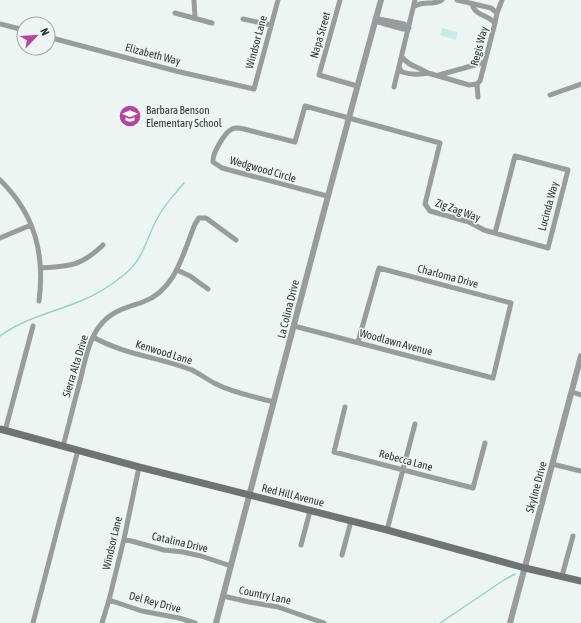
<svg xmlns="http://www.w3.org/2000/svg" width="581" height="623" viewBox="0 0 581 623" font-family="'Asap Condensed',sans-serif">
  <rect width="100%" height="100%" fill="#edf5f3"/>
  <!-- grass -->
  <path fill="#c5ece6" d="M442,28L458,32L456,40L440,35Z"/>
  <g fill="none" stroke-linecap="round" stroke-linejoin="round">
    <!-- stream -->
    <path stroke="#99d2cb" stroke-width="1.5" d="M0,336C25,318 51,313 78,302C94,296 112,285 125,274C145,257 146,238 158,217C165,204 175,194 184,183
      M440,623L504,580L515,574"/>
    <!-- minor -->
    <path stroke="#999c9c" stroke-width="5" d="M194,0L195,18
      M340,0L319,75L357,86
      M457,0L491,8L497,13
      M472,4C475,16 488,15 495,23
      M415,6C425,0 432,6 442,0
      M175,13L212,23
      M243,19L271,25
      M375,20L379,19L404,24L409,28
      M378,22L403,29L409,28
      M0,24L24,30
      M48,37L176,71L254,89L278,0
      M402,57C408,66 419,67 428,73L469,85L477,84
      M399,67L402,72C411,75 418,75 428,73
      M439,75L482,63L485,61
      M394,87L415,0
      M550,95L581,84
      M478,97L477,84L480,81L495,23L497,13L502,0
      M0,180C35,214 45,254 39,301
      M327,196L222,168L213,162C212,154 224,133 232,129C236,127 240,128 244,129L295,142L305,106L440,143L425,204L430,211L469,222L484,230L548,248L568,170L515,156L495,233
      M0,238L31,225
      M41,268C71,266 81,266 103,245
      M177,270L190,276L208,289
      M294,326L493,378L511,303L379,268L358,342
      M93,337C125,355 159,357 192,370C200,374 208,380 216,384C234,393 255,397 274,402
      M572,392L581,395
      M345,407L334,452L473,488L485,443
      M5,431L33,326
      M63,446C69,425 74,403 80,381C85,362 88,338 103,322C114,310 128,307 143,302C176,290 183,253 195,224L199,218H206L236,240
      M552,464L581,471
      M387,530L415,424
      M124,539L164,550L183,552L201,556L231,566
      M301,545L310,511
      M342,555L351,521
      M562,576L573,536
      M223,596L249,602L278,607L324,623
      M109,600L142,611L179,618L195,623
      M33,623L78,450
      M102,623L109,600L124,539L139,467"/>
    <!-- tertiary -->
    <path stroke="#999c9c" stroke-width="6" d="M216,623C270,415 324,207 381,0
      M510,623L581,356"/>
    <!-- secondary -->
    <path stroke="#6f7373" stroke-width="7" d="M0,429L139,467L387,530L525,568L581,581"/>
  </g>
  <!-- icons -->
  <defs>
    <g id="school-disc" transform="scale(1.15)"><circle r="9.5" fill="#b6449f" stroke="#edf5f3"/><path d="M0-5L7-2L0 1L-7-2ZM-4 1L0 2.5L4 1V4Q0 6-4 4Z" fill="#fff"/></g>
  </defs>
  <g fill-rule="evenodd">
    <use href="#school-disc" x="130" y="116"/>
  </g>
  <g text-anchor="middle" stroke-width="3" stroke-linejoin="round" paint-order="stroke">
    <!-- street labels -->
    <g font-size="11" fill="#303332" stroke="#edf5f3">
      <text transform="translate(320 35) rotate(-74)" y="4">Napa Street</text>
      <text transform="translate(256 42) rotate(-75)" y="4">Windsor Lane</text>
      <text transform="translate(479 46) rotate(-75)" y="4">Regis Way</text>
      <text transform="translate(153 54) rotate(15)" y="4">Elizabeth Way</text>
      <text transform="translate(263 169) rotate(16)" y="4">Wedgwood Circle</text>
      <text transform="translate(548 206) rotate(-75)" y="4">Lucinda Way</text>
      <text transform="translate(458 210) rotate(20)" y="4">Zig Zag Way</text>
      <text transform="translate(448 276) rotate(15)" y="4">Charloma Drive</text>
      <text transform="translate(288 309) rotate(-76)" y="4">La Colina Drive</text>
      <text transform="translate(396 342) rotate(15)" y="4">Woodlawn Avenue</text>
      <text transform="translate(164 352) rotate(17)" y="4">Kenwood Lane</text>
      <text transform="translate(75 366) rotate(-73)" y="4">Sierra Alta Drive</text>
      <text transform="translate(406 460) rotate(15)" y="4">Rebecca Lane</text>
      <text transform="translate(536 487) rotate(-75)" y="4">Skyline Drive</text>
      <text transform="translate(293 495) rotate(14)" y="4">Red Hill Avenue</text>
      <text transform="translate(180 542) rotate(13)" y="4">Catalina Drive</text>
      <text transform="translate(112 543) rotate(-77)" y="4">Windsor Lane</text>
      <text transform="translate(265 595) rotate(12)" y="4">Country Lane</text>
      <text transform="translate(155 602) rotate(15)" y="4">Del Rey Drive</text>
    </g>
    <!-- poi labels -->
    <g font-size="11" fill="#303332" stroke="#edf5f3" text-anchor="start">
      <text x="146" y="114">Barbara Benson<tspan x="146" dy="13">Elementary School</tspan></text>
    </g>
  </g>
  <!-- north arrow -->
  <g transform="translate(36 36) rotate(65)"><circle r="19" fill="#edf5f3" stroke="#a1a7a6"/>
  <path d="M0-3L7 15L0 10L-7 15Z" fill="#b6449f"/>
  <text y="-6" font-size="11" font-weight="bold" text-anchor="middle" fill="#303332">N</text>
  </g>
</svg>
